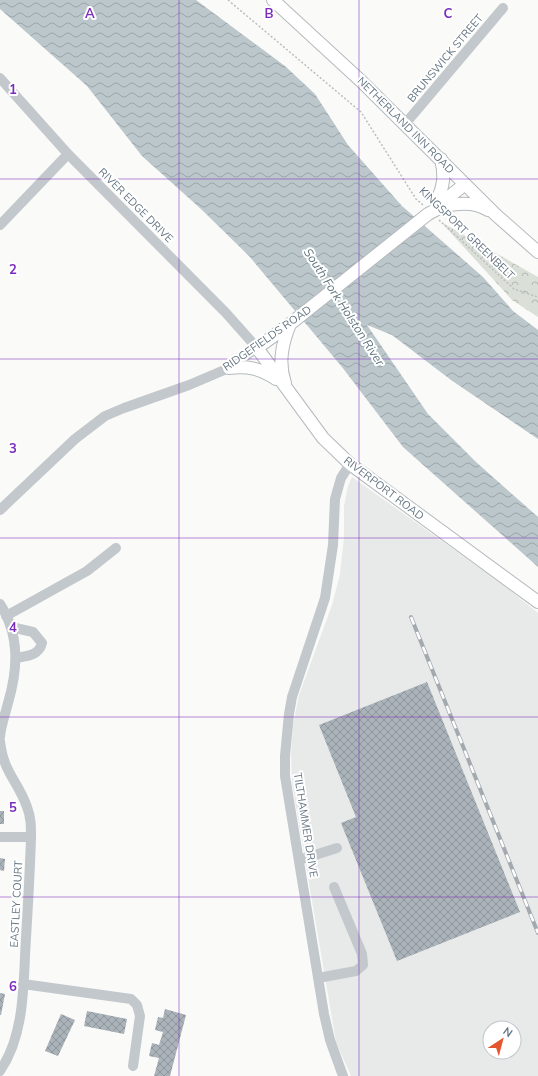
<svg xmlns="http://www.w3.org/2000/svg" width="538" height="1076" viewBox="0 0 538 1076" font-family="Mulish,sans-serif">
  <defs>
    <pattern id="forest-crowns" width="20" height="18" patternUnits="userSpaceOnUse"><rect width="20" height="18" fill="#dadfd7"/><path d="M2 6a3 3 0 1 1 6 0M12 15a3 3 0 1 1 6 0" fill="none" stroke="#b4b9b4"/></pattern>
    <pattern id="water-waves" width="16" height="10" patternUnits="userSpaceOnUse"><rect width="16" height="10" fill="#bbc7cb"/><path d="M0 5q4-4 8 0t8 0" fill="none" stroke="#9ca6aa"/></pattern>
    <pattern id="building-cross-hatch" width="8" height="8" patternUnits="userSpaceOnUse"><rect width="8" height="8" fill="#aab3b9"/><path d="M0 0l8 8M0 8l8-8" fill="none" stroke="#8e969c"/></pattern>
  </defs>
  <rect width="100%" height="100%" fill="#fafaf8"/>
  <!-- built -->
  <path fill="#e8e9e9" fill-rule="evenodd" d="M352,477L501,583L538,613V1076H351L336,1042L292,783L291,755L293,725L299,695L332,605L340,574L344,537V506L348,486ZM490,1028H514V1052H490Z"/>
  <!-- forest -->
  <path fill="url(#forest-crowns)" d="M441,222L538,277V317L512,300Z"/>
  <!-- water -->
  <path fill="url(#water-waves)" d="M0,0H196L285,66L315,94L348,145L402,206L483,277L513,311L538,330V439L451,380L392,335L367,325L428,414L476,462L538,517V567L403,447L342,367L249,256L201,209L142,156L87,86L0,9Z"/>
  <!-- building -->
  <path fill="url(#building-cross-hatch)" d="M427,682L520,912L397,961L341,823L356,817L319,725Z
    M0,811H4V824H0Z
    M0,858L5,859L4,871L0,870Z
    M0,993L5,994L1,1015H0Z
    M165,1009L186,1015L170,1076H154L159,1058L149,1056L152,1043L159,1045L163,1032L155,1030L158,1017L163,1018Z
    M87,1011L127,1019L124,1034L84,1026Z
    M61,1014L75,1020L58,1056L45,1051Z"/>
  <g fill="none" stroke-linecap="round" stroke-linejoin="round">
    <!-- major casing -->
    <g stroke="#b5babe" stroke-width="14">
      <path id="major" d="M273,0L361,81L496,215L538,252
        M436,202C444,187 445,175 441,159
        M439,205L465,184
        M441,207C456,203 474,201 488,210
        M428,214L290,324L257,348L323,438L350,464L538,602
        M229,368C248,366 260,368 276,379
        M285,383C278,363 282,344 290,324"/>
    </g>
    <!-- path -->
    <path stroke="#bbbfc2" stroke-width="1.5" stroke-dasharray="2 2" stroke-linecap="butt" d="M228,0L361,112L416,199L423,205
      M439,220L514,289L538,297"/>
    <!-- minor -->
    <path stroke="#c3c8cc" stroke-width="10" d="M0,78L68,154L226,313L257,348L229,368L189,385L124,408L105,416L75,439L0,510
      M405,124L503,8
      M0,225L68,154
      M0,604C20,635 18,669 8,703C5,715 1,725 0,737
      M6,616L87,571L116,548
      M11,627L33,632L42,643C39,656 26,656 16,658
      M0,741C3,772 18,781 27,807C31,817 31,826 31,837C30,871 28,904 26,938C23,981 26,1033 0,1071
      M0,837H31
      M299,860L337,848
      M318,978L356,971L363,965L362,954L334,887
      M23,984L131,999L137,1005L140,1016L133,1066
      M343,1076L330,1040L324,1014L285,776V756L289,714L292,697L325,598L333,545L335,499L341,478L350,464"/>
    <!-- major -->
    <use href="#major" stroke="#fff" stroke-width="12"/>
    <!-- rail casing -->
    <g stroke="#a2aab0" stroke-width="4">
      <path id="rail" d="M411,617L538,933"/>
    </g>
    <!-- rail -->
    <use href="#rail" stroke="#fff" stroke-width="2.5" stroke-dasharray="8" stroke-linecap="butt"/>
    <!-- major-bridge casing -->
    <g stroke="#b5babe" stroke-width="14" stroke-linecap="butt">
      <path id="major-bridge" d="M428,214L441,207"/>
    </g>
    <!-- major-bridge -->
    <use href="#major-bridge" stroke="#fff" stroke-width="12"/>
  </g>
  <!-- grid -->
  <path fill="none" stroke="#7b2cbf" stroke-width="1" stroke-opacity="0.55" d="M179,0V1076M359,0V1076M0,179H538M0,359H538M0,538H538M0,717H538M0,897H538"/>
  <g text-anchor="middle" stroke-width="4" stroke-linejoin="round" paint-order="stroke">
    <!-- street labels -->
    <g font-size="11" fill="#657683" stroke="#fff">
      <text transform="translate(445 58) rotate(-50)" y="4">BRUNSWICK STREET</text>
      <text transform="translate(406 125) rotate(45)" y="4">NETHERLAND INN ROAD</text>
      <text transform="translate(136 205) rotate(45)" y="4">RIVER EDGE DRIVE</text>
      <text transform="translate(467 233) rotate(44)" y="4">KINGSPORT GREENBELT</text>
      <text transform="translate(267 338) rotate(-35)" y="4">RIDGEFIELDS ROAD</text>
      <text transform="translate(384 488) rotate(37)" y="4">RIVERPORT ROAD</text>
      <text transform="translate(306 825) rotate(81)" y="4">TILTHAMMER DRIVE</text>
      <text transform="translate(16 904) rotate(-87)" y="4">EASTLEY COURT</text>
    </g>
    <!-- water labels -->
    <g font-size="12" font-style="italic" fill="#60757c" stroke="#fff">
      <text transform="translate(344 307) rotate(57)" y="4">South Fork Holston River</text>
    </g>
  </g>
  <g font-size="13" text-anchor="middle" font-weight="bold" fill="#7b2cbf" stroke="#fff" stroke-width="4" stroke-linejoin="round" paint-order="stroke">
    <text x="90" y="18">A</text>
    <text x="269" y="18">B</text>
    <text x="448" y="18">C</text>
    <text x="13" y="94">1</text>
    <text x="13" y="274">2</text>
    <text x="13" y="453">3</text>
    <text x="13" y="632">4</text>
    <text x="13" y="812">5</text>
    <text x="13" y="991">6</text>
  </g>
  <!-- north arrow -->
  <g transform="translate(502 1040) rotate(36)"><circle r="19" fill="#ffffff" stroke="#c1c8cd"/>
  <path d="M0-3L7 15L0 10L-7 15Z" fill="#e4572e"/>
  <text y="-6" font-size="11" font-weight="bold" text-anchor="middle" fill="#657683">N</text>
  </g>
</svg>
